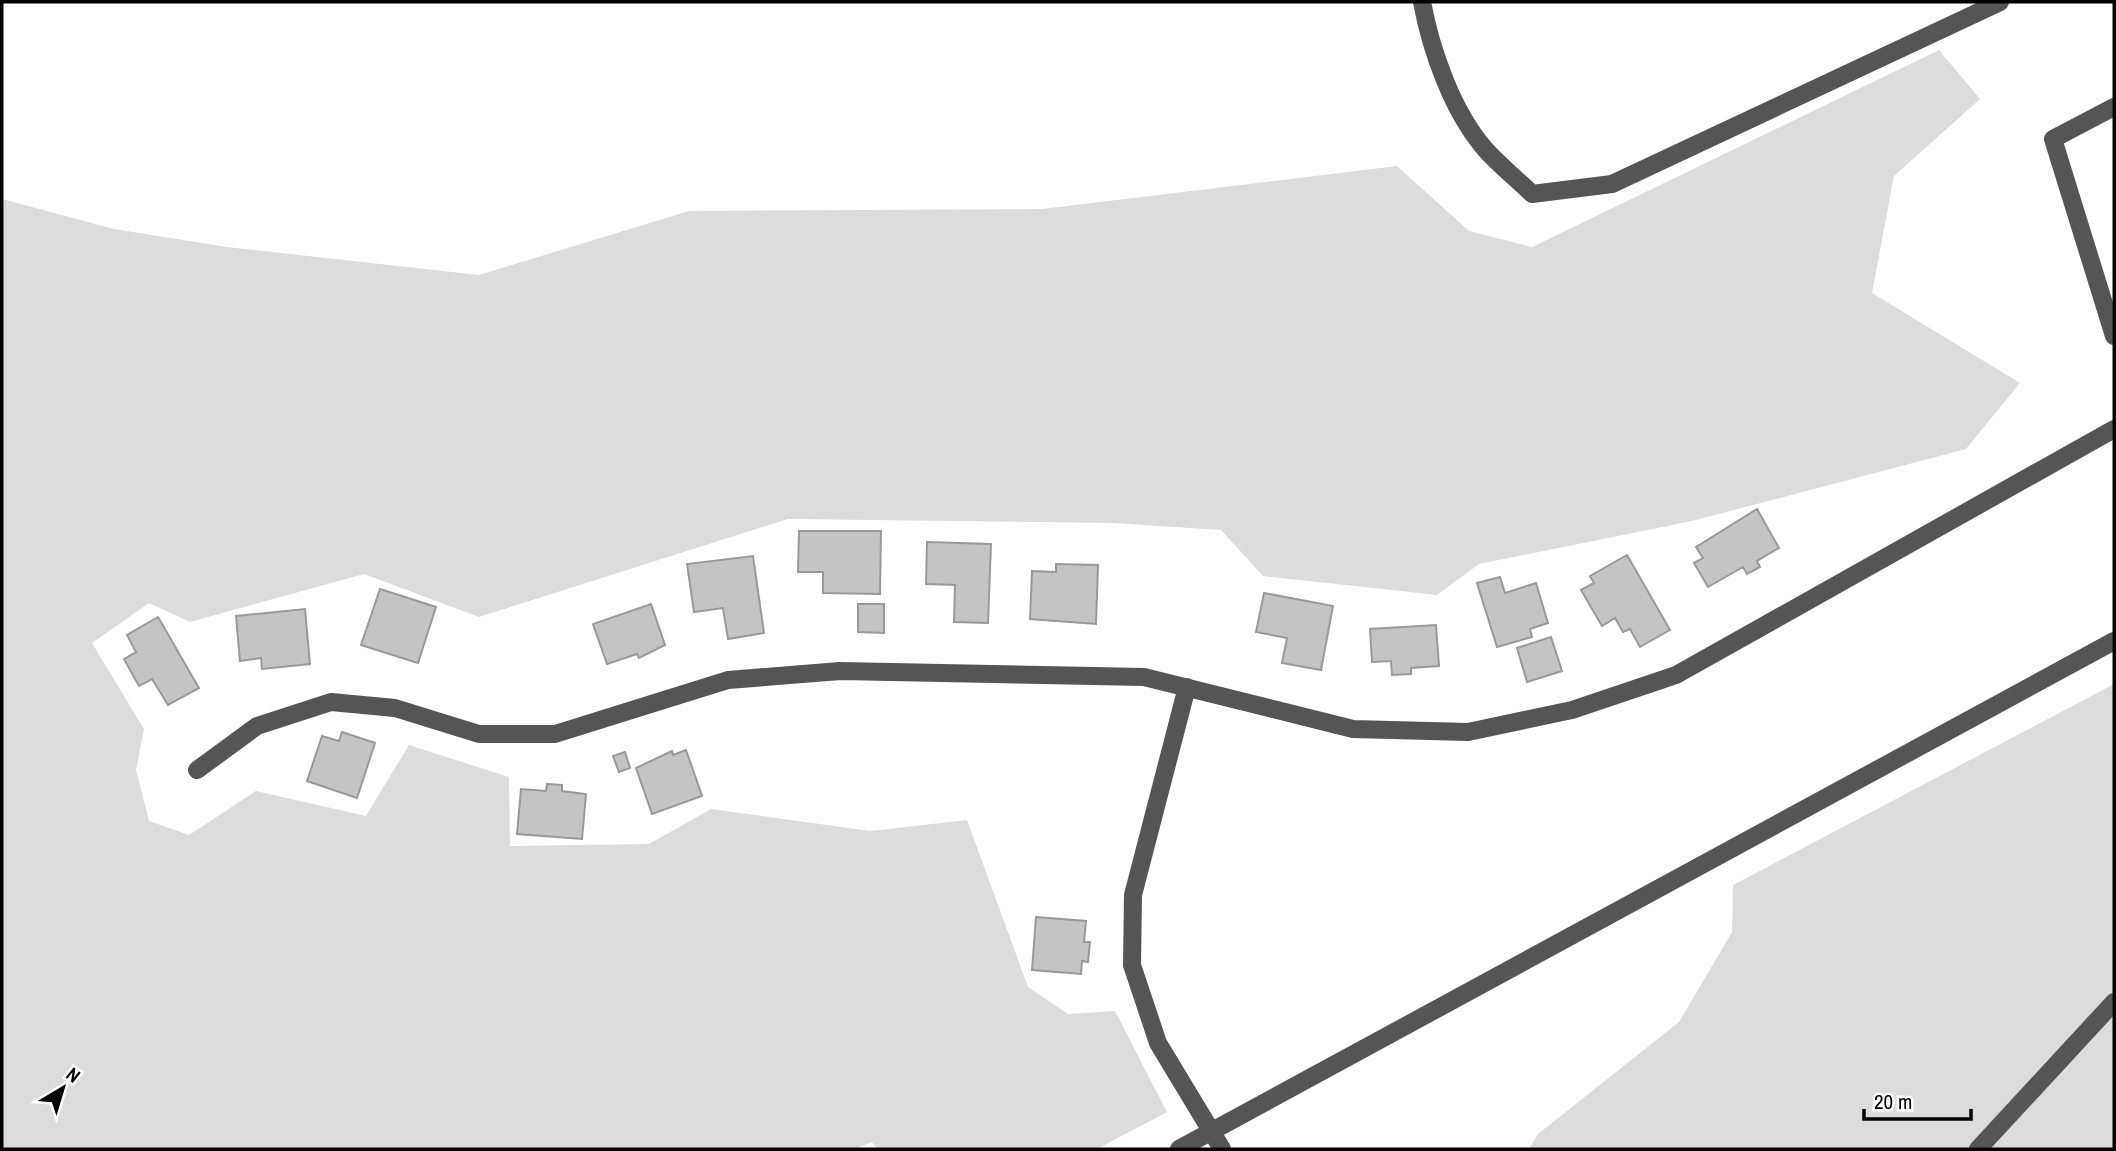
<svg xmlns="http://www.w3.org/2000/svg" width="2116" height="1151" viewBox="0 0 2116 1151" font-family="'Archivo Narrow',sans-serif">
  <rect width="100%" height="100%" fill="#fff"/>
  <!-- green -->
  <path fill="#dcdcdc" d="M1939,50L1980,99L1894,176L1872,293L2020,383L1966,449L1692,521L1479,564L1437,595L1263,576L1221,530L1113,523L788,519L479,617L364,574L190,622L149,603L92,643L144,729L136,770L149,821L189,835L256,791L366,816L409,745L509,777L510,846L649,844L711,809L870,831L967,820L1028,987L1068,1014L1115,1011L1167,1112L1097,1149H877L872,1142L854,1149H2V199L114,229L227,247L479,275L689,211L1042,209L1397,166L1469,231L1532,247Z
    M2114,684V1149H1529L1538,1134L1679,1022L1732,932L1733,885Z"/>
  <!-- building -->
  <path fill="#c4c4c4" stroke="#999" stroke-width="2" d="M1757,509L1779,548L1757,561L1760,567L1747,574L1743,567L1708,587L1694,563L1703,558L1696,547Z
    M799,531H881L880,594L823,593V572H798Z
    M927,542L991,544L988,623L954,622L955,585L926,584Z
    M1627,555L1670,630L1640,647L1630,629L1623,632L1615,618L1602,626L1581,590L1594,583L1590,576Z
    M753,556L764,633L728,639L723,608L694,612L687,564Z
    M1056,564L1098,565L1096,624L1030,619L1032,571L1056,572Z
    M1500,577L1505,593L1536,583L1548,623L1530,629L1532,637L1497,647L1477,583Z
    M380,589L436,607L418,663L361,645Z
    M1264,593L1333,606L1321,670L1282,663L1287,638L1256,632Z
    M651,604L665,645L639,658L637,654L607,664L593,624Z
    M858,604H884V633L858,632Z
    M305,609L310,664L262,669L261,658L240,661L236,616Z
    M158,617L199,688L168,705L152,679L139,686L124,659L136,652L127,635Z
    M1436,625L1439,666L1411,668V674L1392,675L1391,661L1372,662L1370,629Z
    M1551,637L1562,671L1527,682L1517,648Z
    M342,732L375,743L357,798L307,781L322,736L339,741Z
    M686,750L702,796L652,814L636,768L672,751L673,755Z
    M625,752L630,768L619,772L613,756Z
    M547,784L562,785V791L586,794L582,839L517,834L521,789L546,791Z
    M1036,917L1086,921L1084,942H1090L1088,962L1082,961L1081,974L1032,970Z"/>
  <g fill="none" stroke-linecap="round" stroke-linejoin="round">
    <!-- minor -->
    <path stroke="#555" stroke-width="18" d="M1422,2C1431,50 1452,111 1485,149C1499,165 1517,179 1532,194L1612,184L2000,2
      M2114,107L2053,139L2114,336
      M1187,687L1133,895L1132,965L1158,1043L1222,1149
      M197,770L257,726L331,702L395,708L479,734H555L728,680L840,671L1144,677L1353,729L1468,732L1572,710L1676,675L2114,429
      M1179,1149L2114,641
      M1978,1149L2114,1002"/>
  </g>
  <!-- border -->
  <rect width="2116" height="1151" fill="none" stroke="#000000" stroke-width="7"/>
  <!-- north arrow -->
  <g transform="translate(63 1088) rotate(38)" stroke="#ffffff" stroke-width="5" paint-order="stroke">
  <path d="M0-5L12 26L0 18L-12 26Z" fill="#000000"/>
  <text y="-10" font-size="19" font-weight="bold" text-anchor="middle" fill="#000000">N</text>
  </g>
  <!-- scale -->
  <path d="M1864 1109v10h107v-10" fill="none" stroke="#000000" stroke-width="3.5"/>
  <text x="1874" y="1109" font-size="21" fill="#000000" stroke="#ffffff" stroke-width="5" paint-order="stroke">20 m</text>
</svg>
